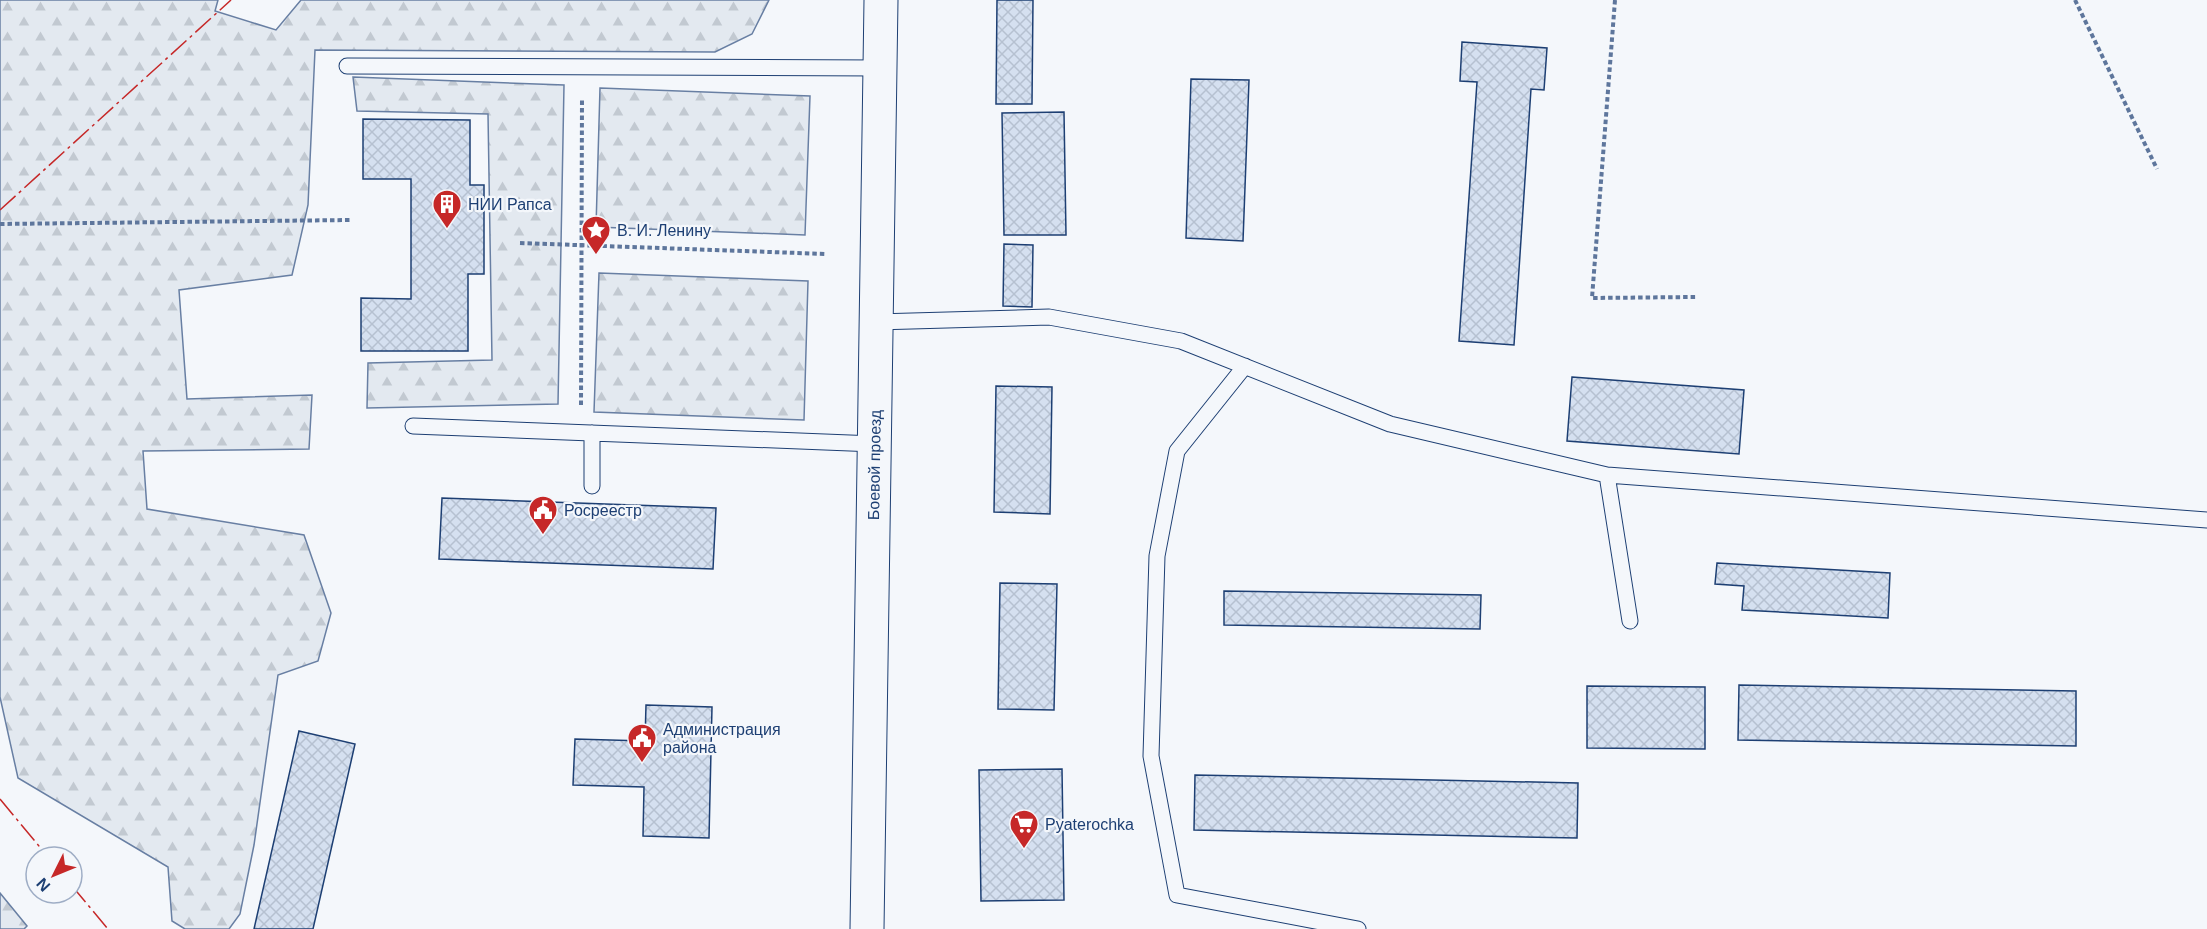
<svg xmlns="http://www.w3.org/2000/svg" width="2207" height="929" viewBox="0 0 2207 929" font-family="Helvetica,sans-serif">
  <defs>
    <pattern id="forest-firs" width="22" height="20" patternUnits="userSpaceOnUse" patternTransform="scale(1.5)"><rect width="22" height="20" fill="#e3e9f0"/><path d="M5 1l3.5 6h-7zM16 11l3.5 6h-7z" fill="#c2c9d1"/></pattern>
    <pattern id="building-cross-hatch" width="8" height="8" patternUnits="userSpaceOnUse" patternTransform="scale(1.5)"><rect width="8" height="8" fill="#d5e0f0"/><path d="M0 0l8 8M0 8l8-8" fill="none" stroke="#b6c1d1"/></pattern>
  </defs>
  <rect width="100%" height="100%" fill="#f4f7fb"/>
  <!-- forest -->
  <path fill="url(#forest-firs)" stroke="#687fa3" stroke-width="1.5" d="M0,0H218L215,11L276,30L301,0H769L752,34L715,52L315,50L308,205L292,275L179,290L187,399L312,395L309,449L143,451L147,509L304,535L331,613L318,661L278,675L254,845L240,914L229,929H185L172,921L168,867L18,778L0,697Z
    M353,77L564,85L558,404L367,408L368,363L492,360L488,114L357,111Z
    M600,88L810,96L805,235L596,227Z
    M599,273L808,281L804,420L594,412Z
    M0,893L27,926L24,929H0Z"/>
  <!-- building -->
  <path fill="url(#building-cross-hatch)" stroke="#1d3f73" stroke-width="1.5" d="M997,0H1033L1032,104H996Z
    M1462,42L1547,48L1544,90L1531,89L1514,345L1459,341L1477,82L1460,81Z
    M1191,79L1249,80L1243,241L1186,238Z
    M1064,112L1066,235H1004L1002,113Z
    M363,119L470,120V185H484V274H468V351H361V298L411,299V179H363Z
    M1004,244L1033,245L1032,307L1003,306Z
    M1572,377L1744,390L1739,454L1567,441Z
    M996,386L1052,387L1050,514L994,512Z
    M442,498L716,508L713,569L439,559Z
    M1717,563L1890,573L1888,618L1742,610L1744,586L1715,584Z
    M1000,583L1057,584L1054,710L998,709Z
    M1224,591L1481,595L1480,629L1224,625Z
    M1739,685L2076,691V746L1738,740Z
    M1587,686L1705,687V749L1587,748Z
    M646,705L712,707L709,838L643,836L644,787L573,785L575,739L645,741Z
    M299,731L355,744L313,929H254Z
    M1062,769L1064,900L981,901L979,770Z
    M1195,775L1578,783L1577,838L1194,830Z"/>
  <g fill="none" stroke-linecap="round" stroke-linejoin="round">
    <!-- lane casing -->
    <g stroke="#1d3f73" stroke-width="17">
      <path id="lane" d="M347,66L880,68
        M876,322L1049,317L1181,341L1390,424L1607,475L1630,621
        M1245,366L1177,451L1157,556L1151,756L1177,895L1358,929
        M413,426L875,444
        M1607,475L2207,520
        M592,486V433"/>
    </g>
    <!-- secondary casing -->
    <g stroke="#1d3f73" stroke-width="35">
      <path id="secondary" d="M867,929L881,0"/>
    </g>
    <!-- path -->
    <path stroke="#5e769c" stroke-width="4" stroke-dasharray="4.5 3" stroke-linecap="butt" d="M1615,0L1592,298L1696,297
      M2075,0L2157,169
      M0,224L350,220
      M520,243L826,254
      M581,405L582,98"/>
    <!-- lane -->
    <use href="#lane" stroke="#f4f7fb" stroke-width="15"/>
    <!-- secondary -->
    <use href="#secondary" stroke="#f4f7fb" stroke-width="33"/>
    <!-- power -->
    <path stroke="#c62828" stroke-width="1.5" stroke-dasharray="21 4.5 3 4.5" stroke-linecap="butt" d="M0,210L231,0
      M0,799L48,857
      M72,886L108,929"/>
  </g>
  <!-- icons -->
  <defs>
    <g id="building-pin" transform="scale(1.5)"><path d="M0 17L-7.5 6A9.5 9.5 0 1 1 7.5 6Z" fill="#c62828" stroke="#f4f7fb"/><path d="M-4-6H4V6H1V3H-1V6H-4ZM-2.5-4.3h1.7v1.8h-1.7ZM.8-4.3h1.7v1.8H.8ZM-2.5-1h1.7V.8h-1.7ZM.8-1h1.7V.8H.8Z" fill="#fff"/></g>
    <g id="sight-pin" transform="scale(1.5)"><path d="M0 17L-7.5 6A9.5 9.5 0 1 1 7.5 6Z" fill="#c62828" stroke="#f4f7fb"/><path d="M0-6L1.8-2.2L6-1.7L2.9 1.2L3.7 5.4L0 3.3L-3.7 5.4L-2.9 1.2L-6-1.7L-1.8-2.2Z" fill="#fff"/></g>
    <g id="civic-pin" transform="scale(1.5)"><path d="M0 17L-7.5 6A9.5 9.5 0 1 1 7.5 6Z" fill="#c62828" stroke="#f4f7fb"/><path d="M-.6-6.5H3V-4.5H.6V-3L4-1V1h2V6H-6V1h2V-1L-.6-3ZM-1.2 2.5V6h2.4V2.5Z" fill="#fff"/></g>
    <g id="supermarket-pin" transform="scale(1.5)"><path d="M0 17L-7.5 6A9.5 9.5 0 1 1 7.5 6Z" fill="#c62828" stroke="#f4f7fb"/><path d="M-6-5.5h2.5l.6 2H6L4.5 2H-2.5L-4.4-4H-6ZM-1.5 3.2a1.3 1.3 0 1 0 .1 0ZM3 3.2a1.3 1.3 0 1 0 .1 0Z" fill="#fff"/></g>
  </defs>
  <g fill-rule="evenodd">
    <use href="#building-pin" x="447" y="204"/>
    <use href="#sight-pin" x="596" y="230"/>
    <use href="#civic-pin" x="543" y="510"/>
    <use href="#civic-pin" x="642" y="738"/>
    <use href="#supermarket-pin" x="1024" y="824"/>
  </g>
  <g text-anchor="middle" stroke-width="4.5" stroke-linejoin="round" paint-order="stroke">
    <!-- poi labels -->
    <g font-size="16" fill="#1d3f73" stroke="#f4f7fb" text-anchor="start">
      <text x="468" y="210">НИИ Рапса</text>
      <text x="617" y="236">В. И. Ленину</text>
      <text x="564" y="516">Росреестр</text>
      <text x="663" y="735">Администрация<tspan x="663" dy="18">района</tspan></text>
      <text x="1045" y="830">Pyaterochka</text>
    </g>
    <!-- street labels -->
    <g font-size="16" fill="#1d3f73" stroke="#f4f7fb">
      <text transform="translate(874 465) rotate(-89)" y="6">Боевой проезд</text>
    </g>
  </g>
  <!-- north arrow -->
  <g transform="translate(54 875) rotate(227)"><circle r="28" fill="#f4f7fb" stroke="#9eadc5" stroke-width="1.5"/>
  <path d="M0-4.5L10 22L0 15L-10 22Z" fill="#c62828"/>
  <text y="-9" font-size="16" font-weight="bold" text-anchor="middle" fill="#1d3f73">N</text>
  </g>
</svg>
